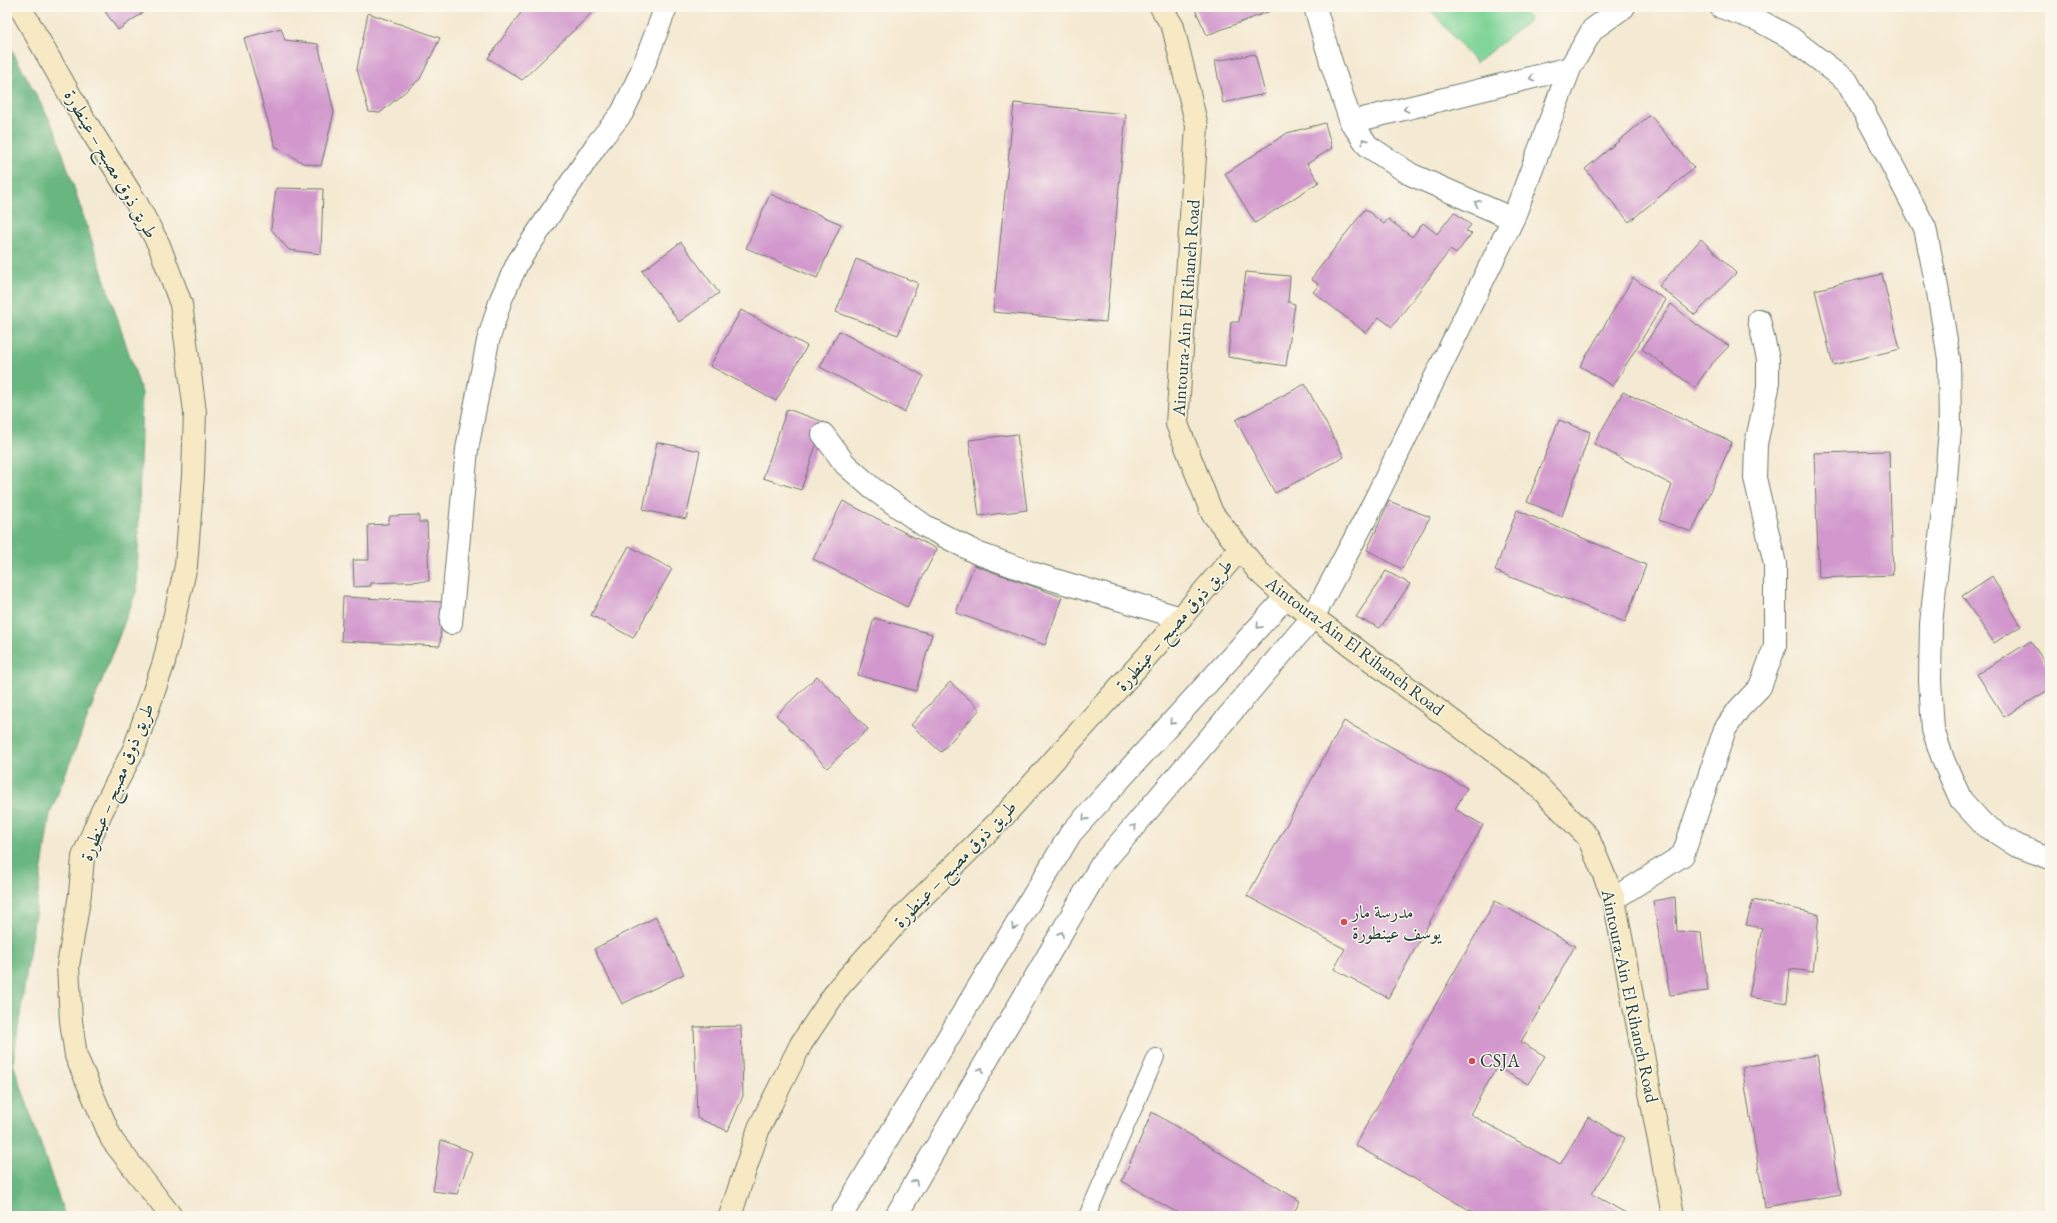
<svg xmlns="http://www.w3.org/2000/svg" width="2057" height="1223" viewBox="0 0 2057 1223" font-family="'EB Garamond',Amiri,serif">
  <rect width="100%" height="100%" fill="#fbf7ec"/>
  <filter id="ink" filterUnits="userSpaceOnUse"><feTurbulence type="fractalNoise" baseFrequency=".025" numOctaves="2"/><feDisplacementMap in="SourceGraphic" scale="8" xChannelSelector="R" yChannelSelector="G"/><feConvolveMatrix kernelMatrix="1 2 1 2 8 2 1 2 1" color-interpolation-filters="sRGB"/></filter>
  <filter id="wash" filterUnits="userSpaceOnUse"><feTurbulence type="fractalNoise" baseFrequency=".012" numOctaves="4" result="noise"/><feDisplacementMap in="SourceGraphic" scale="16" xChannelSelector="R" yChannelSelector="G"/><feGaussianBlur stdDeviation="0.9" result="paint"/><feColorMatrix in="noise" values="0 0 0 0 0 0 0 0 0 0 0 0 0 0 0 0 0 1.4 0 .05"/><feComposite in="paint" operator="in"/></filter>
  <g filter="url(#wash)">
    <rect width="100%" height="100%" fill="#f4e9d2"/>
    <!-- green -->
    <path fill="#7fd498" stroke="#4f8866" d="M1428,7H1520L1530,20L1476,63Z"/>
    <!-- forest -->
    <path fill="#67b680" stroke="#437a5a" d="M7,41L55,130L142,393L137,590L50,814L13,1063L65,1216H7Z"/>
    <g id="blocks">
      <!-- building -->
      <path fill="#d298cd" d="M102,7H151L118,30Z
        M525,7H598L522,80L488,58Z
        M1194,7H1281L1207,35Z
        M368,13L440,38L420,79L380,113L369,112L357,69Z
        M281,28L285,40L318,44L334,112L321,166L303,163L275,146L244,38Z
        M1255,54L1265,94L1223,103L1215,61Z
        M1014,103L1126,114L1106,322L993,312Z
        M1650,115L1694,168L1629,222L1585,169Z
        M1325,123L1332,148L1307,164L1319,182L1255,223L1225,174L1287,133Z
        M276,188L323,189L321,254L289,250L271,229Z
        M770,194L841,224L817,278L746,248Z
        M1365,209L1384,224L1388,219L1412,237L1423,223L1437,234L1454,212L1471,225L1466,231L1472,233L1456,254L1450,250L1392,327L1379,317L1366,333L1313,292L1319,285L1311,279Z
        M1701,239L1736,273L1695,315L1659,286Z
        M681,242L719,293L679,322L642,271Z
        M856,259L918,283L898,335L836,312Z
        M1246,272L1290,276L1288,302L1295,304L1286,366L1228,357L1231,322H1239Z
        M1882,274L1900,349L1833,365L1815,290Z
        M1633,278L1666,300L1613,386L1580,366Z
        M1671,304L1697,325L1729,346L1710,366L1695,388L1642,349Z
        M741,310L807,346L776,401L710,366Z
        M839,331L924,376L904,412L820,367Z
        M1305,384L1344,457L1275,493L1236,420Z
        M1623,392L1732,442L1692,532L1659,520L1672,485L1594,444Z
        M787,409L824,422L801,490L763,478Z
        M1559,420L1590,432L1562,516L1527,502Z
        M1017,434L1027,510L979,516L969,440Z
        M657,442L700,451L686,519L643,510Z
        M1889,451L1893,575L1819,578L1814,453Z
        M843,501L937,549L907,607L813,559Z
        M1389,501L1430,517L1402,569L1367,550Z
        M1517,510L1646,565L1625,622L1495,571Z
        M419,515V522H427L429,581L371,583V586L354,587L353,560H369L368,525L388,524L390,516Z
        M629,546L672,569L633,638L591,615Z
        M974,565L1062,597L1045,645L956,613Z
        M1386,571L1410,584L1380,628L1356,617Z
        M1992,576L2021,626L1994,643L1962,596Z
        M343,597L442,602L440,646L341,641Z
        M874,618L932,634L916,691L858,675Z
        M2031,641L2050,671V689L2004,717L1977,674Z
        M817,676L868,729L827,768L776,715Z
        M950,682L980,709L941,752L911,725Z
        M1344,721L1467,788L1455,809L1483,825L1388,998L1334,969L1345,949L1247,896Z
        M1675,897L1677,931L1701,933L1708,991L1670,995L1653,901Z
        M1753,900L1819,914L1813,972L1790,969L1787,1003L1749,997L1762,928L1746,925Z
        M1495,901L1575,946L1521,1042L1545,1056L1528,1084L1497,1067L1470,1114L1560,1165L1588,1117L1625,1138L1592,1194L1631,1216H1480L1355,1145Z
        M656,917L684,974L622,1004L594,949Z
        M741,1026L743,1096L728,1131L697,1118L694,1027Z
        M1817,1055L1841,1194L1765,1207L1742,1067Z
        M1152,1112L1300,1201L1292,1216H1183L1122,1181Z
        M441,1140L472,1152L457,1194L433,1191Z"/>
    </g>
  </g>
  <g filter="url(#ink)">
    <use href="#blocks" fill-opacity="0" stroke="#6a796b" stroke-width="1"/>
    <g fill="none" stroke-linecap="round" stroke-linejoin="round">
      <!-- lane casing -->
      <g stroke="#6a796b" stroke-width="18">
        <path id="lane" d="M1087,1216L1156,1057"/>
      </g>
      <!-- street casing -->
      <g stroke="#6a796b" stroke-width="24">
        <path id="street" d="M1315,7L1331,62L1351,122L1368,146L1410,174L1513,219
          M1721,7L1758,20L1791,38L1847,81L1874,130L1925,228L1938,292L1949,359L1950,429L1945,491L1931,624L1930,680L1933,730L1944,762L1961,800L1983,824L2017,846L2050,858
          M1351,122L1570,68
          M823,434L845,464L872,488L925,526L977,553L1035,574L1181,618
          M451,623L467,449L488,341L501,299L518,262L597,144L622,113L640,75L666,7
          M1614,899L1683,855L1725,729L1739,709L1760,687L1775,646V564L1755,478L1756,444L1768,388V359L1759,320
          M841,1216L1071,833L1286,597
          M896,1216L1101,865L1313,617L1369,512L1513,219L1570,68L1593,29L1624,7"/>
      </g>
      <!-- secondary casing -->
      <g stroke="#6a796b" stroke-width="24">
        <path id="secondary" d="M20,7L82,116L136,202L159,245L181,304L195,412L193,475L186,566L164,662L134,749L101,813L83,857L80,894L68,966L71,1021L76,1056L112,1140L171,1216
          M1161,7L1173,27L1197,126L1177,424L1212,513L1258,571L1286,597L1532,780L1588,837L1614,899L1673,1216
          M730,1216L759,1128L801,1044L839,987L902,917L1004,816L1165,636L1240,549"/>
      </g>
      <!-- lane -->
      <use href="#lane" stroke="#fff" stroke-width="16"/>
      <!-- street -->
      <use href="#street" stroke="#fff" stroke-width="22"/>
      <!-- secondary -->
      <use href="#secondary" stroke="#f6e9c3" stroke-width="22"/>
    </g>
    <!-- one-way arrows -->
    <defs><path id="oneway-chevron" d="M-2-3.5L2.5 0L-2 3.5" fill="none" stroke-width="1.6" stroke-linecap="round" stroke-linejoin="round"/></defs>
    <g stroke="#8f9e9a">
      <use href="#oneway-chevron" transform="translate(1532 78) rotate(166)"/>
      <use href="#oneway-chevron" transform="translate(1406 109) rotate(166)"/>
      <use href="#oneway-chevron" transform="translate(1364 141) rotate(-127)"/>
      <use href="#oneway-chevron" transform="translate(1477 203) rotate(-156)"/>
      <use href="#oneway-chevron" transform="translate(1259 626) rotate(132)"/>
      <use href="#oneway-chevron" transform="translate(1172 722) rotate(132)"/>
      <use href="#oneway-chevron" transform="translate(1085 818) rotate(132)"/>
      <use href="#oneway-chevron" transform="translate(1134 827) rotate(-49)"/>
      <use href="#oneway-chevron" transform="translate(1014 927) rotate(121)"/>
      <use href="#oneway-chevron" transform="translate(1061 934) rotate(-60)"/>
      <use href="#oneway-chevron" transform="translate(981 1070) rotate(-60)"/>
      <use href="#oneway-chevron" transform="translate(915 1182) rotate(-60)"/>
    </g>
  </g>
  <!-- markers -->
  <g fill="#d1495b" stroke="#fbf7ec" stroke-width="1.5">
    <circle cx="1344" cy="922" r="4"/>
    <circle cx="1472" cy="1061" r="4"/>
  </g>
  <g text-anchor="middle" stroke-width="3" stroke-linejoin="round" paint-order="stroke">
    <!-- street labels -->
    <g font-size="18" fill="#1f3d34" stroke="#fbf7ec">
      <text transform="translate(111 164) rotate(60)" y="6">طريق ذوق مصبح – عينطورة</text>
      <text transform="translate(1186 308) rotate(-86)" y="6">Aintoura-Ain El Rihaneh Road</text>
      <text transform="translate(1174 625) rotate(-49)" y="6">طريق ذوق مصبح – عينطورة</text>
      <text transform="translate(1355 646) rotate(37)" y="6">Aintoura-Ain El Rihaneh Road</text>
      <text transform="translate(117 782) rotate(-68)" y="6">طريق ذوق مصبح – عينطورة</text>
      <text transform="translate(955 864) rotate(-46)" y="6">طريق ذوق مصبح – عينطورة</text>
      <text transform="translate(1630 996) rotate(78)" y="6">Aintoura-Ain El Rihaneh Road</text>
    </g>
    <!-- poi labels -->
    <g font-size="18" fill="#1f3d34" stroke="#fbf7ec" text-anchor="start">
      <text x="1352" y="918">مدرسة مار<tspan x="1352" dy="21">يوسف عينطورة</tspan></text>
      <text x="1480" y="1067">CSJA</text>
    </g>
  </g>
  <!-- margin -->
  <rect width="2057" height="1223" fill="none" stroke="#fbf7ec" stroke-width="24"/>
</svg>
